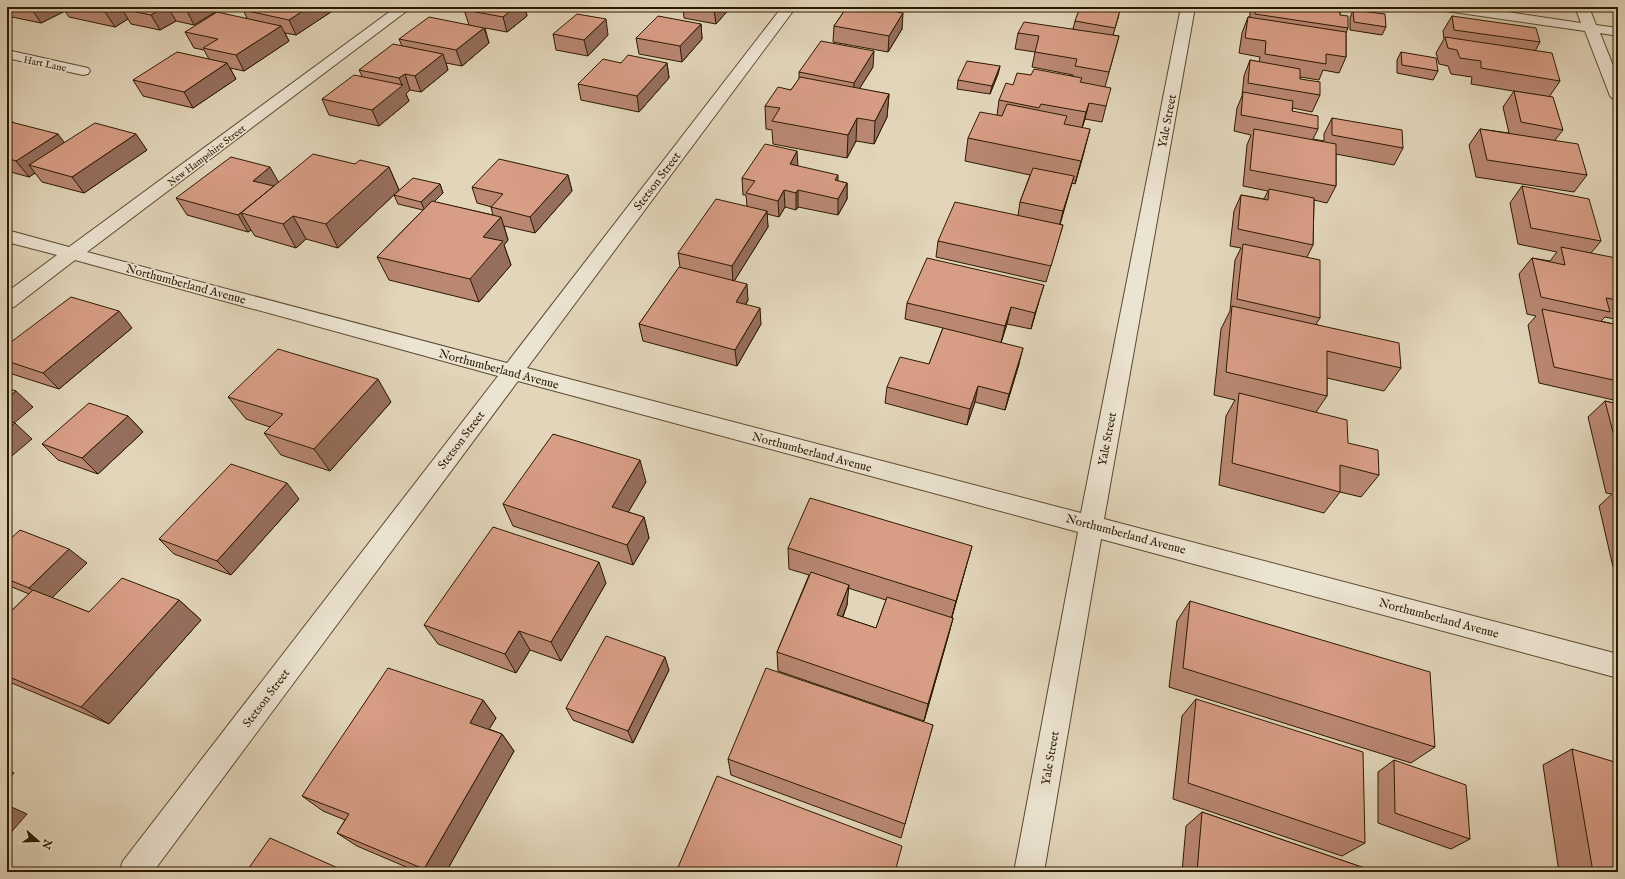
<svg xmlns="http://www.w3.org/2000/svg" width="1625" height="879" viewBox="0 0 1625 879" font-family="'IM FELL English',serif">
  <rect width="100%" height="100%" fill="#e2d5ba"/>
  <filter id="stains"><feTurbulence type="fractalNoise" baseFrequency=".005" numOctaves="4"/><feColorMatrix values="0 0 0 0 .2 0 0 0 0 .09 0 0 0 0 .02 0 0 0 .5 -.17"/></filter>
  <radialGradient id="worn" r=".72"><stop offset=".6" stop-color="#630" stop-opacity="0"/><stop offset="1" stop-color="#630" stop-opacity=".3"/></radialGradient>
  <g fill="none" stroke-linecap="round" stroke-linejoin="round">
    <!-- street casing -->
    <g stroke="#5a492e" stroke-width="2">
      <path id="street" d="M396,7H412L87,252L507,363L782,7H796L527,368L1081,513L1181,7H1195L1104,519L1618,654V678L1101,539L1044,872H1014L1078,532L518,381L153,872H119L123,861L498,376L75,260L14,307L7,309V292L57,255L7,242V230L69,247Z
        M1439,7H1474L1581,23L1575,7H1589L1596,25L1618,28V36L1600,33L1618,78V101L1613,99L1610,96L1585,31L1446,11L1441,10Z
        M7,50L88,68L90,71L88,74L83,75L7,58Z"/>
    </g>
    <!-- street -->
    <use href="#street" fill="#ece4d2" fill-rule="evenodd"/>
  </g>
  <!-- wall -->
  <path fill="#b98772" stroke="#2c1a00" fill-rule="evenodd" d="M7,7H221L222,8L194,25L176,21L160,30L131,24L128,19L115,27L69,17L65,11L41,23L7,16Z
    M463,7H525L527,16L507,32L485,28L489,43L462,66L446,63L448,70L421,92L410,90L406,94L409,101L379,126L329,115L322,99L362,76L359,70L402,46L399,39L469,25Z
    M683,7H731L716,24L684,18Z
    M847,7H905L901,13L902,29L888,52L833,42L834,26Z
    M1250,7H1340V15L1348,28L1346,33V57L1339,73L1323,70L1319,80L1300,77V79L1320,95L1312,112L1293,108L1292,111L1318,129L1313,139L1324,141V134L1332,118L1403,148L1394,165L1336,154V186L1327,203L1314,200L1313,245L1307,257L1320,318L1316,324L1401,368L1384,391L1327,378V396L1316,412L1348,443L1379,475L1361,497L1340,492L1324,513L1219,485L1226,416L1235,400L1214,395L1221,329L1230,311L1235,260L1241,248L1230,246L1234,211L1241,195L1264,199L1268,191L1243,186L1247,145L1251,135L1234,131L1237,108L1242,96L1244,76L1250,60L1259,62L1260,57L1239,53L1242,33L1248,17H1250Z
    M337,8L296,35L285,33L289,41L244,71L230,68L236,79L193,108L143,96L133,80L209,59L204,50L194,48L185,32L247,18L243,10Z
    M1353,10L1386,27L1382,35L1350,30V18Z
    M1119,15L1113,35L1119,36L1105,87L1106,106L1102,122L1085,119L1082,128L1084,152L1075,184L1072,183L1060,224L1063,225L1046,282L936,257L938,241L1018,216L1020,202L1030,175L965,161L968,138L997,115L999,100L1013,85L1031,75L1073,76V75L1032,67L1035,52L1015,49L1018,33L1073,29L1075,21Z
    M1452,16L1540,42L1535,51L1560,81L1549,97L1471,84L1472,77L1451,74L1448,66L1439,64L1436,53L1444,39L1443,31Z
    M701,24L702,39L682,62L639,54L636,38Z
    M553,34L608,35L588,56L556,50Z
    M1401,52L1438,71L1433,80L1397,73V60Z
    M621,63H667L669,78L639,112L581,100L578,84Z
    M1000,66L998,74L990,94L957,89L958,80Z
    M873,67L859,89L889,94L887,117L874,144L856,141L847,158L773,144L772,130L766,129L765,106L791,90L799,79V72Z
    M1514,91L1563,130L1555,140L1587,175L1574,192L1476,177L1469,145L1480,129L1509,133L1503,107Z
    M7,115L12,123L64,143L147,150L84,193L42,182L35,173L29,177L7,171Z
    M355,164L389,167L399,190L338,248L306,239L296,248L255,236L251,230L248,232L187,215L176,198L279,182Z
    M798,166L838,181L847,183V199L838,215L798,207L796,210L785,207L779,217L767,214L768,227L734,281L748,300L746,304L761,324L737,366L643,341L639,324L680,267L678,253L747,206L746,195H743L742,178Z
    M568,175L572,191L535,233L504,226L508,240L504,245L511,265L479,302L389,280L377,257L423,210L398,204L394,195L440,184L443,193L434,202L493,215L491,207H492L477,203L472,187Z
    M1522,186L1601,241L1591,253L1618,264V315L1614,319L1605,317L1601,321L1618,325V401L1539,383L1528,325L1536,316L1527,314L1519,274L1532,258L1550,261L1557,252L1518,244L1510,203Z
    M1039,301L1031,329L1007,324L1001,342L1019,364L1005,410L975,402L967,425L885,403L887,387L929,364L943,328L905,319L907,303Z
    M132,328L59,389L9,373L7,371V345Z
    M228,397L391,402L330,471L281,455L264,433L270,427L246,419Z
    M1605,401L1618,404V569L1613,567L1599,506L1612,494L1606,493L1588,417Z
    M128,416L143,432L98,474L58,460L42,444Z
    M646,482L628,512L644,517L649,538L633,565L513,526L503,504Z
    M299,499L231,575L174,554L159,539Z
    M7,542L87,563L52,598L89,612L179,600L201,620L109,724L7,681V615L29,594L7,585Z
    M788,548L966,567L952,617L953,618L948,637L924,721L778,671L777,652L809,575L789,569ZM848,588L886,600L876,628L843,617L847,605Z
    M606,583L561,661L530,650L516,673L438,644L424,625Z
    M1190,601L1435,747L1411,763L1169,687L1177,621Z
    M669,670L633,743L573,720L566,708Z
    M1196,699L1365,843L1342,856L1173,799L1182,716Z
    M483,700L496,718L489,729L502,734L514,751L446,872H418L357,846L337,833L345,820L323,811L302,796Z
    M933,725L901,838L731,775L728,759Z
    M1572,749L1618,872H1559L1543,765Z
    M1394,760L1470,839L1451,849L1378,823V772Z
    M1202,812L1376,872H1182L1186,826Z"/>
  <!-- shaded-wall -->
  <path fill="#966e5d" stroke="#2c1a00" d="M32,7H62L65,11L41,23L31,8Z
    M114,7H141L122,9L128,19L115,27L105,12Z
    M165,7H168L176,21L160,30L151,15Z
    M190,7H221L222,8L194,25L186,9Z
    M309,7H336L337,8L296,35L289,20Z
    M515,7H525L527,16L507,32L503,17Z
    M716,7H731L716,24L714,9Z
    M901,7H905L900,15Z
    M903,13L902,29L888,52L889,36Z
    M606,19L608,35L588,56L584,40Z
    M701,24L702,39L682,62L680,46Z
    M281,26L289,41L244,71L236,55Z
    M484,28L489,43L462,66L456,50Z
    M874,51L873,67L853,99L854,83Z
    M443,54L448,70L421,92L415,76Z
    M227,63L236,79L193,108L184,92Z
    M667,63L669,78L639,112L637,96Z
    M1000,66L998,74L990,94L992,86Z
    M405,74L410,90L406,94L409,101L379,126L372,110L402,85L399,78Z
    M889,94L887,117L874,144L875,121Z
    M1089,103L1085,119L1082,128L1086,112Z
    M7,115L19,130L7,137Z
    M857,118L856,141L847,158L848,135Z
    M1090,129L1084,152L1075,184L1081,161Z
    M58,134L70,150L29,165L35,173L29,177L16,161Z
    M136,134L147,150L84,193L72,177Z
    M797,151L798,167L790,164Z
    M270,167L279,183L241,213L253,181Z
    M389,167L399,190L338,248L326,224Z
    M568,175L572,191L535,233L530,217Z
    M838,175V191L835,180Z
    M1074,176L1069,192L1059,228L1063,211Z
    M847,183V199L838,215V199Z
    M440,184L443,193L425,211L421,202Z
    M784,190L785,207L779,217L778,201Z
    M798,190V207L796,210V193Z
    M767,211L768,227L733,283L732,266Z
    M241,213L251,230L248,232L238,215Z
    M293,216L306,239L296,248L283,224Z
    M501,217L508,240L504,245L511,265L479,302L470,279L483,237Z
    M747,284L748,300L737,318L736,302Z
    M1044,285L1039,301L1031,329L1035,313Z
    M1011,307L1007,324L1001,343L1005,326Z
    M760,308L761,324L737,366L735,350Z
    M119,311L132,328L59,389L43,373Z
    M1023,348L1019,364L1005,410L1009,394Z
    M378,379L391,402L330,471L314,449Z
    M978,386L975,402L967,425L970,409Z
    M16,391L33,407L7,429V399Z
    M128,416L143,432L98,474L82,458Z
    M15,423L32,439L7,460V430Z
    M640,460L646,482L619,528L612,507Z
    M287,483L299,499L231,575L217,561Z
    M644,517L649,538L633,565L627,545Z
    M972,546L966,567L951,620L956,601Z
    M69,549L87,563L48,602L29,588Z
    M599,562L606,583L561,661L551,642Z
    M849,585L847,605L836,634L837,615Z
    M179,600L201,620L109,724L81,707Z
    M953,618L948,637L924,721L928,704Z
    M519,631L530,650L516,673L505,654Z
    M665,657L669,670L633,743L628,731Z
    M483,700L496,718L483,739L470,723Z
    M502,734L514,751L446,872H428L424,869Z
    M7,769L14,773L7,781Z
    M7,805L27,814L7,837Z"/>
  <!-- building -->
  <path fill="#d79d85" stroke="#2c1a00" d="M83,7H114L105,12Z
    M125,7H165L151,15L122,9Z
    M175,7H190L186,9Z
    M248,7H309L289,20L243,10Z
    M468,7H515L503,17L465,10Z
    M705,7H716L714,9Z
    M847,7H866L903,13L889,36L834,26Z
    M1080,7H1121L1115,28L1075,21Z
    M1255,7H1340V15L1348,16V28L1255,14Z
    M1353,10L1385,14L1386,27L1354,22Z
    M217,12L281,26L236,55L203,48L218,39L185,32Z
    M577,14L606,19L584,40L553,34Z
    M658,16L701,24L680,46L636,38Z
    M1452,16L1536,28L1540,42L1454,30Z
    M429,17L484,28L456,50L399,39Z
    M1248,17L1346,32V57L1326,54V64L1265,54L1266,41L1245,38Z
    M1024,22L1119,36L1109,72L1075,66L1077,59L1035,52L1039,36L1018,33Z
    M1445,37L1552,53L1560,81L1481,68V61L1460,58L1457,50L1448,48Z
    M821,41L874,51L854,83L799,72Z
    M393,44L443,54L415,76L405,74L399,78L359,70Z
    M177,52L227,63L184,92L133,80Z
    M1401,52L1436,58L1438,71L1402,65Z
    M628,55L667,63L637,96L578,84L603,59L621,63Z
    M1250,60L1300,69V79L1320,82V95L1248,83Z
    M967,61L1000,66L992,86L958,80Z
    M1034,69L1082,78L1080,82L1111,88L1106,106L1089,103L1086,112L1041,104L1039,108L999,100L1006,83L1013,85L1017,73L1031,75Z
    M354,75L403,85L372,110L322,99Z
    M800,77L889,94L875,121L857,118L848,135L772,121L780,108L765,106L778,87L791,90Z
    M1514,91L1553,97L1563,130L1521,122Z
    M1243,92L1293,101L1292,111L1318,116V129L1241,115Z
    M1007,104L1067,116L1064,124L1090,129L1081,161L968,138L980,112L1002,116Z
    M1332,118L1402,130L1403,148L1332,135Z
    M7,121L58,134L16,161L7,158Z
    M95,123L136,134L72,177L29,165Z
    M1254,129L1336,144V186L1250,170Z
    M1480,129L1578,144L1587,175L1487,160Z
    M765,144L797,151L790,164L838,175L835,180L847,183L838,199L798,190L796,193L784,190L778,201L746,193L755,181L742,178Z
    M313,154L355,164L360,160L389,167L326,224L293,216L283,224L241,213Z
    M231,157L270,167L253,181L274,186L238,215L176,198Z
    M499,159L568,175L530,217L491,207L503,194L472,187Z
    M1033,168L1074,176L1063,211L1020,202Z
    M413,178L440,184L421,202L394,195Z
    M1522,186L1589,199L1601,241L1531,228Z
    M1269,189L1314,198L1313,245L1238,229L1241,195L1268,200Z
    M716,199L767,211L732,266L678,253Z
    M432,201L501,217L483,237L503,241L470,279L377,257Z
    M955,202L1063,225L1051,266L938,241Z
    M1243,244L1320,260V318L1237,299Z
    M1561,247L1616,258L1618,264V300L1606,298L1610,312L1541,297L1532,258L1565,265Z
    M927,258L1044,285L1035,313L1011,307L1005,326L907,303Z
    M679,267L747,284L736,302L760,308L735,350L639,324Z
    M71,297L119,311L43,373L7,361V345Z
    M1232,306L1399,343L1401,368L1327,351V396L1226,372Z
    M1542,309L1618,325V381L1554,367Z
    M943,328L1023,348L1009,394L978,386L970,409L887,387L900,357L929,364Z
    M278,349L378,379L314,449L264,433L283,414L228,397Z
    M7,388L16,391L7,399Z
    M1239,393L1347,420L1348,443L1378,450L1379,475L1340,465V492L1232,463Z
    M1605,401L1618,404V452Z
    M89,403L128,416L82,458L42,444Z
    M7,420L15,423L7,430Z
    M553,434L640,460L612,507L644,517L627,545L503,504Z
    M231,464L287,483L217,561L159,539Z
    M810,498L972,546L956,601L788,548Z
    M493,527L599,562L551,642L519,631L505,654L424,625Z
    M20,530L69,549L29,588L7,579V542Z
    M811,572L849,585L837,615L876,628L887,597L953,618L928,704L777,652Z
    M122,578L179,600L81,707L7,676V615L33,590L89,612Z
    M1190,601L1430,672L1435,747L1183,668Z
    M606,636L665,657L628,731L566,708Z
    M388,668L483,700L470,723L502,734L424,869L337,833L349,814L302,796Z
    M766,668L933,725L905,824L728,759Z
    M1196,699L1363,752L1365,843L1188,783Z
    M1572,749L1618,763V872H1593Z
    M1394,760L1466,785L1470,839L1395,813Z
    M717,776L902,846L895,872H676Z
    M1202,812L1376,872H1197Z
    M270,838L347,872H246Z"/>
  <g text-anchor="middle" stroke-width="3.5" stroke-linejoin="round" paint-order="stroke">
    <!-- far-street labels -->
    <g font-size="10" fill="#2c1a00" stroke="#ece4d2">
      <text transform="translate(45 63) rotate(12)" y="4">Hart Lane</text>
      <text transform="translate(206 155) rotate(-37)" y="4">New Hampshire Street</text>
    </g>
    <!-- street labels -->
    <g font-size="12" fill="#2c1a00" stroke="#ece4d2">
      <text transform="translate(1167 121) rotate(-79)" y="4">Yale Street</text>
      <text transform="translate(657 181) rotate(-53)" y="4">Stetson Street</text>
      <text transform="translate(186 284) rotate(15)" y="4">Northumberland Avenue</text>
      <text transform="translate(499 369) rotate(15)" y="4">Northumberland Avenue</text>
      <text transform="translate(1107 439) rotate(-79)" y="4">Yale Street</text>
      <text transform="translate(461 440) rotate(-53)" y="4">Stetson Street</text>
      <text transform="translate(812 452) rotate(15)" y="4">Northumberland Avenue</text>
      <text transform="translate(1126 534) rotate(15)" y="4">Northumberland Avenue</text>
      <text transform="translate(1439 618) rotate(15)" y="4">Northumberland Avenue</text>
      <text transform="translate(266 698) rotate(-53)" y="4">Stetson Street</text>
      <text transform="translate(1050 758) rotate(-80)" y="4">Yale Street</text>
    </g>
  </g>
  <!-- margin -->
  <rect width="1625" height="879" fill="none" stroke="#e2d5ba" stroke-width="24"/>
  <rect x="8" y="8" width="1609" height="863" fill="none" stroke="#2c1a00" stroke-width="2"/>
  <rect x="12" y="12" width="1601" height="855" fill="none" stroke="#2c1a00"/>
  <!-- north arrow -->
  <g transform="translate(38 841) rotate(110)" stroke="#ece4d2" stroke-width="3" paint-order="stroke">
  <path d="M0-3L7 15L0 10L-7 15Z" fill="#2c1a00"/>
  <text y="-6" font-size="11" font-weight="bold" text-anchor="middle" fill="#2c1a00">N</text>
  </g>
  <rect width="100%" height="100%" filter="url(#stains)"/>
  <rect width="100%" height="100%" fill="url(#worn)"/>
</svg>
